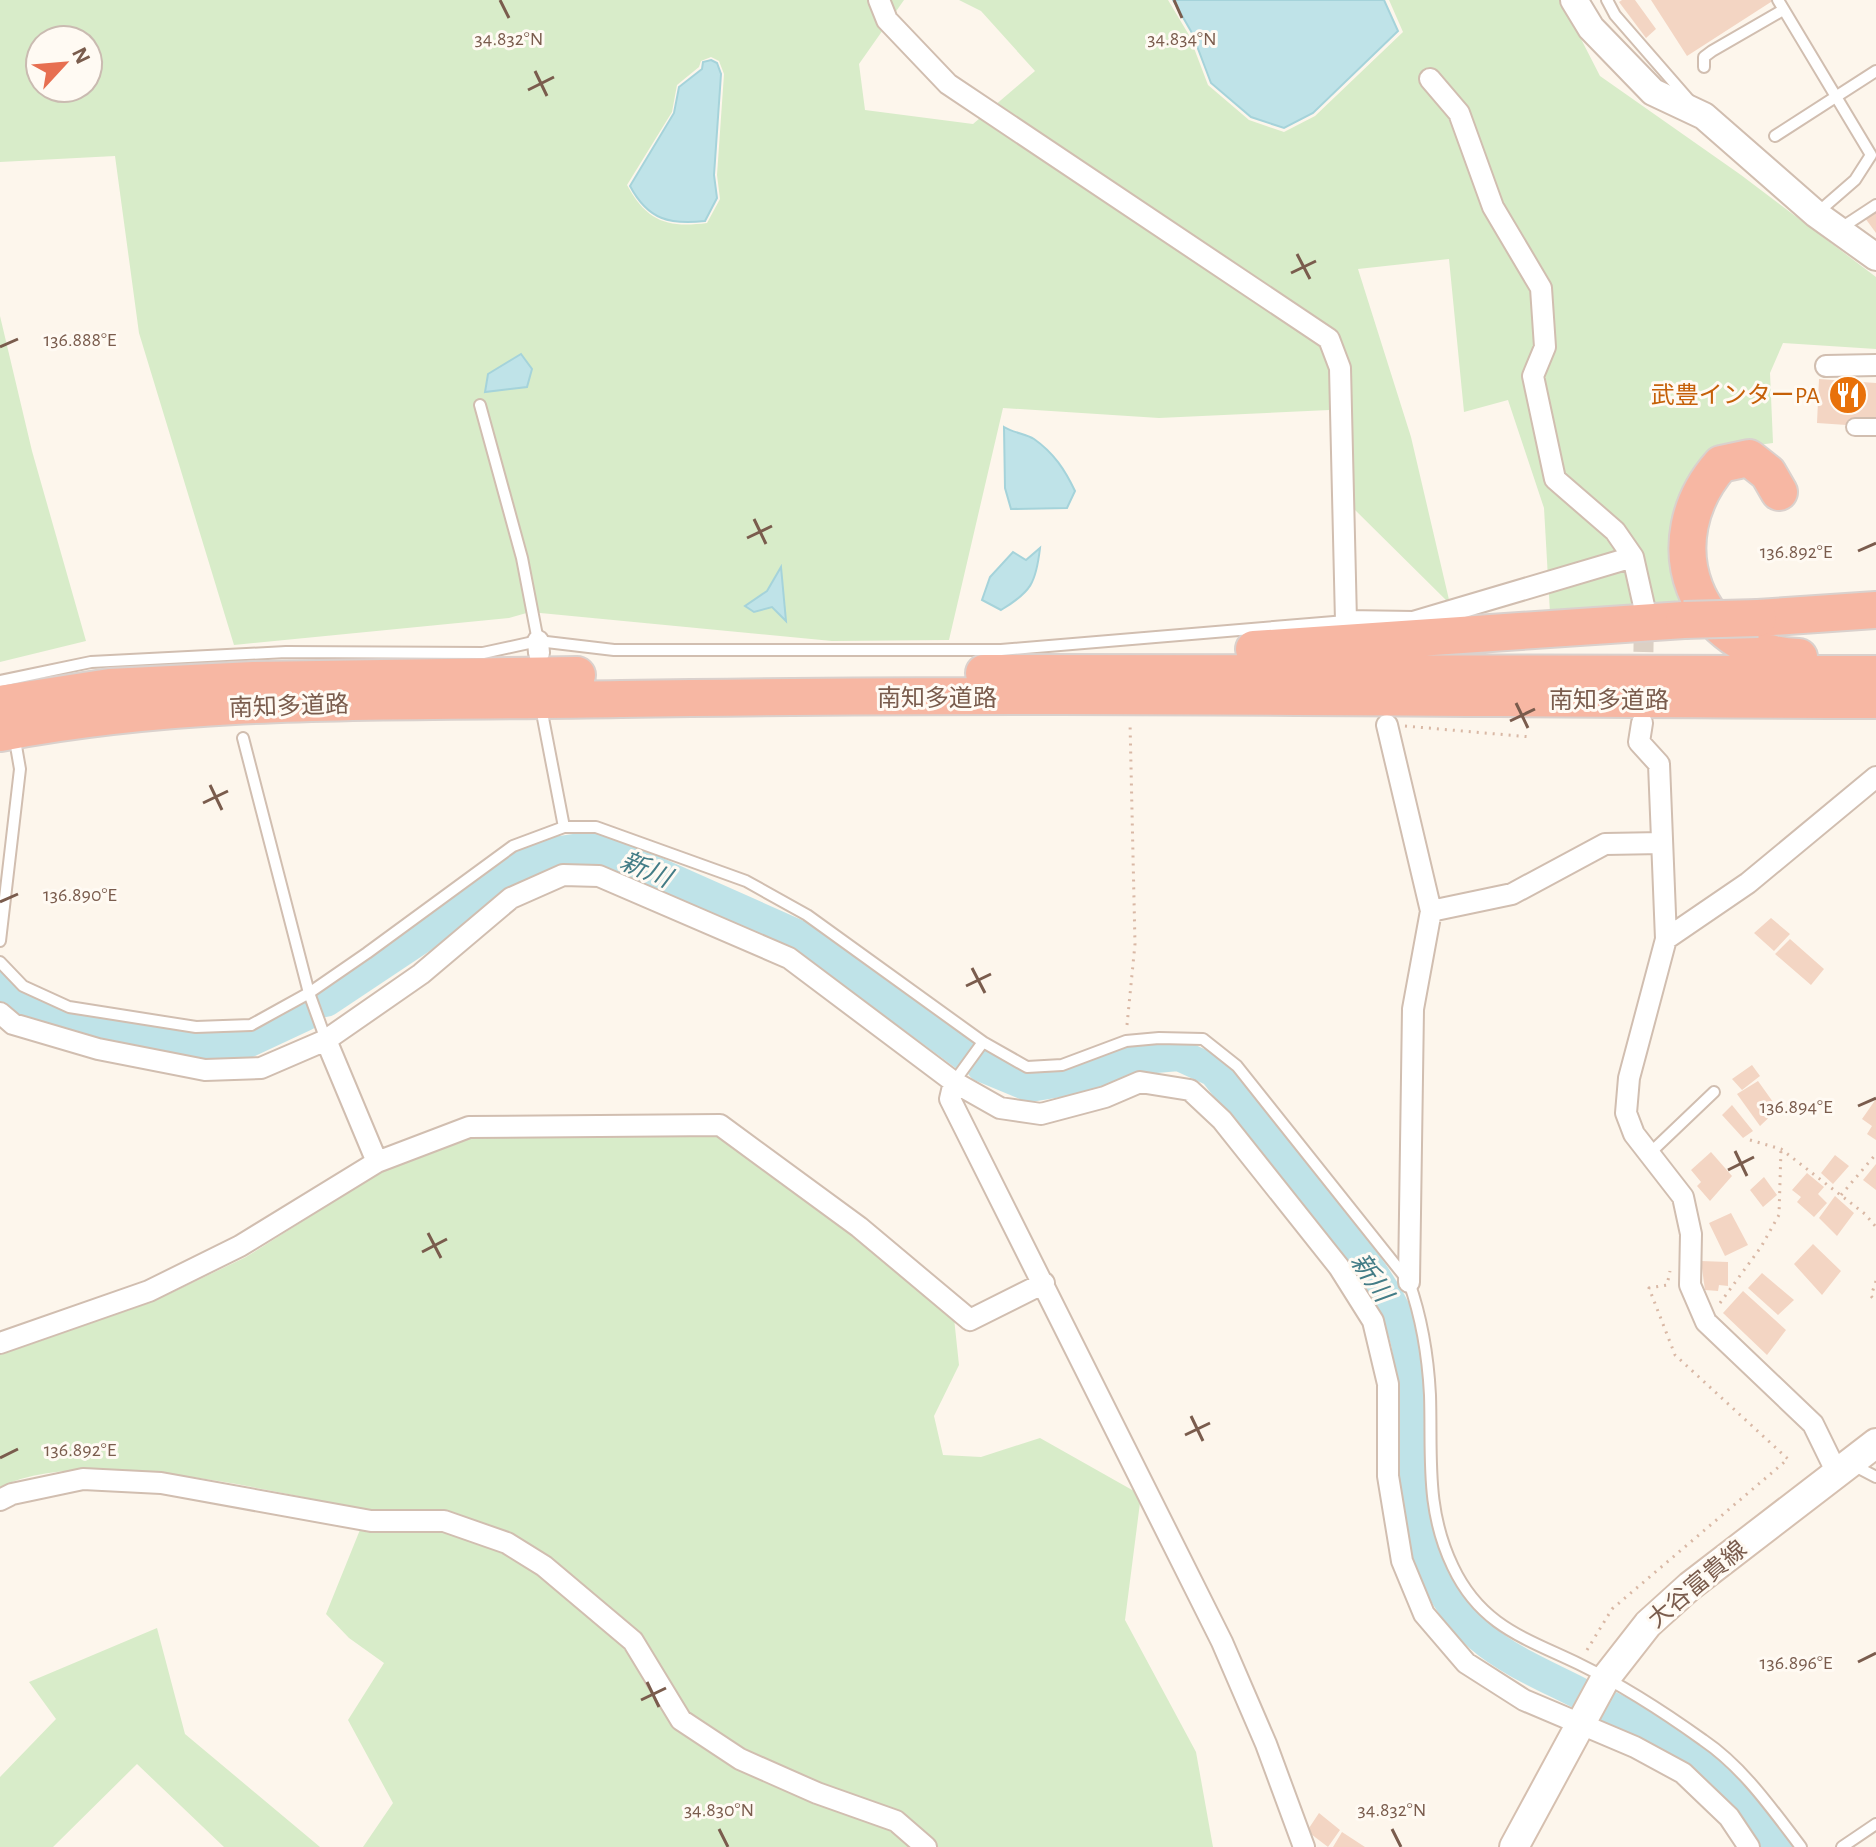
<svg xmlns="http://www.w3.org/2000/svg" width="1876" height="1847" viewBox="0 0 1876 1847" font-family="'Alegreya Sans','Noto Sans JP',sans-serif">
  <rect width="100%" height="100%" fill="#fdf6ec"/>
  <!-- green -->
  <path fill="#d8ecc9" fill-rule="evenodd" d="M0,0H904L859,64L865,110L973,124L1035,71L981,11L959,0H1168L1189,35L1208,85L1249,120L1284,132L1315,116L1403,32L1389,0H1561L1600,76L1741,175L1876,277V349L1783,343L1770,373L1773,443L1729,449L1687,605L1550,613L1544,508L1508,400L1464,412L1449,259L1358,269L1411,437L1450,604L1352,507L1351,409L1159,418L1003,408L949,640L832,641L530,612L509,618L234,645L139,333L115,156L0,162ZM40,40H88V88H40ZM711,57L719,61L724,74L717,175L720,199L707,223C668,228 647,222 627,185L672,112L677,85L699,67L701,61Z
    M0,316L32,451L86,641L0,662Z
    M716,1135L859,1238L954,1318L959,1365L934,1416L943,1455L981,1457L1040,1438L1141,1495L1125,1620L1196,1752L1213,1847H363L393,1803L348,1720L384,1663L349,1638L326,1614L368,1510C269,1492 92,1444 0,1487V1355L152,1302L246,1257L377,1174L476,1136Z
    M157,1628L185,1734L320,1847H224L137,1764L53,1847H0V1777L56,1719L29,1682Z"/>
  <!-- water -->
  <path fill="#bfe3e8" stroke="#a5d3da" stroke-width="2" d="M1173,0H1384L1398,31L1313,113L1284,128L1251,117L1211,83L1192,33Z
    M711,60L717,63L721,74L714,175L717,198L705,221C670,225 648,220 630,186L674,113L679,87L702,69L703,62Z
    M521,354L532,369L527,387L485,392L488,374Z
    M1004,427C1014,433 1026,434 1034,439C1054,453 1065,470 1075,491L1067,508L1011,509L1005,488Z
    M1040,548C1036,583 1031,592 1001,610L982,600L990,577L1013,552L1026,560Z
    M781,567L786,621L772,607L754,612L745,606L767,591Z"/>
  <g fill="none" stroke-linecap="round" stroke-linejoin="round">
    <!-- river -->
    <path stroke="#bfe3e8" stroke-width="32" d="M0,984L26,1006L67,1022L204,1046L243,1044L305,1015
      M326,1001L479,899L511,869L553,853L587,848L619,856L810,941L965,1055
      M982,1066L1030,1086L1090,1076L1132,1059L1179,1055L1214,1071C1250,1117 1286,1163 1323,1209C1352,1246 1382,1280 1401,1324C1416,1360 1409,1399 1408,1437C1408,1508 1425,1588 1481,1637C1509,1661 1548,1677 1581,1694
      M1606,1705C1680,1741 1728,1781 1777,1847"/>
  </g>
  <!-- building -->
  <path fill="#f3d5c3" d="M1622,0H1635L1656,29L1646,38L1619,2Z
    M1651,0H1774L1687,56Z
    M1876,212V233L1865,218Z
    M1819,379L1876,383V427L1817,423Z
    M1771,918L1790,934L1774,951L1754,933Z
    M1790,939L1824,969L1811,985L1775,954Z
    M1752,1065L1760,1076L1742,1090L1732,1079Z
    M1758,1081L1778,1109L1760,1126L1737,1094Z
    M1876,1099V1140L1867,1134L1872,1126L1862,1119Z
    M1732,1105L1753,1131L1743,1138L1722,1115Z
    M1711,1152L1732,1176L1710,1201L1697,1186L1701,1182L1691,1170Z
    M1835,1155L1849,1166L1833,1184L1821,1173Z
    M1876,1164V1190L1863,1180Z
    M1807,1173L1824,1187L1818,1194L1827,1203L1814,1217L1797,1202L1801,1197L1792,1190Z
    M1764,1177L1777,1195L1763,1207L1750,1190Z
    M1835,1196L1854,1213L1837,1236L1819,1218Z
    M1731,1213L1748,1245L1725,1256L1709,1223Z
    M1813,1244L1841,1271L1822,1295L1794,1264Z
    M1701,1261L1728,1262V1286L1719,1285L1718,1291L1705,1290Z
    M1762,1273L1794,1300L1778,1315L1748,1288Z
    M1743,1291L1786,1330L1767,1355L1723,1313Z
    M1319,1813L1340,1830L1328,1847L1307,1831Z
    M1342,1832L1365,1847H1333Z"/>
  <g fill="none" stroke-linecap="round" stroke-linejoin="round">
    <!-- minor-tunnel -->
    <path stroke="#dcd0c4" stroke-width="20" stroke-dasharray="20 10" stroke-linecap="butt" d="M1643,682L1644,614"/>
    <!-- service casing -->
    <g stroke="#d1beb0" stroke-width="14">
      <path id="service" d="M1607,0L1615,15L1689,100
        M1778,0L1871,155L1855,180L1817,213
        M1704,67V57L1712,51L1783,10
        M1775,136L1876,71
        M1841,228L1876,205
        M480,405L522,558L538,641
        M0,681L91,662L286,652L483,653L538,641L614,650H1001L1346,621
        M543,718L564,827
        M243,738L309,993L326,1040
        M0,941L20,769L16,746
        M0,962L23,986L69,1007L196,1027L251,1025L309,993L367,953L513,846L564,827H596L746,881L807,915L983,1042L1027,1067L1062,1065L1126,1041L1159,1038L1203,1039L1237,1066L1409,1282C1422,1319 1428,1356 1430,1395C1432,1457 1425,1509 1453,1567C1481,1626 1525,1638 1579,1664C1622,1685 1664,1712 1703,1740C1743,1767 1772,1809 1801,1847
        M954,1082L983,1042
        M1650,1153L1714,1092
        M1853,1465L1876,1477
        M1842,1847L1876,1824"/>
    </g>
    <!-- pedestrian casing -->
    <g stroke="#d1beb0" stroke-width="20">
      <path id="pedestrian" d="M1855,427H1876"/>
    </g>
    <!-- minor casing -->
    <g stroke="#d1beb0" stroke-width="24">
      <path id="minor" d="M879,0L887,20L948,84L1329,339L1340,368L1346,621L1413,622L1633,557
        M1430,79L1459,113L1493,207L1541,288L1545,347L1533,376L1555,479L1615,531L1633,557L1644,606
        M1826,366L1876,365
        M538,641L539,653
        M1642,723L1639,742L1659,764L1666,939L1629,1078L1626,1113L1634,1134L1683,1197L1691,1234L1690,1285L1706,1322L1813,1424L1837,1473
        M1387,725L1431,911L1413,1009L1409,1282
        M1431,911L1512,894L1605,844L1662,843
        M1666,939L1748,883L1876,777
        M0,1013L13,1024L98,1049L205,1070L261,1068L326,1040L421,974L511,898L563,875L599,876L789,958L954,1082L1000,1108L1041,1114L1105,1097L1140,1082L1190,1090L1222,1120L1339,1267L1373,1321L1388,1384V1476L1402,1561L1424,1614L1466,1663L1524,1700L1635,1747L1683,1773L1729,1817L1749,1847
        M326,1040L377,1162
        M954,1082L950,1099L1222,1642L1266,1744L1304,1847
        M0,1343L149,1291L240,1246L377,1162L469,1127L720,1125L859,1227L970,1320L1044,1283
        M0,1500L12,1494L83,1479L161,1483L371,1521H444L507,1543L544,1566L633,1641L681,1720L740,1759L817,1793L896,1821L926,1847"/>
    </g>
    <!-- tertiary casing -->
    <g stroke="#d1beb0" stroke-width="30">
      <path id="tertiary" d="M1574,0L1591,28L1653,92L1704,116L1816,214L1876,257"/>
    </g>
    <!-- secondary casing -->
    <g stroke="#d6c0b0" stroke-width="32">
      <path id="secondary" d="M1514,1847L1605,1679L1648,1624L1690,1586L1876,1443"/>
    </g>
    <!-- motorway casing -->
    <g stroke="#dad1cd" stroke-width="40">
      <path id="motorway" d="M1779,492L1768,473L1749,458L1721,464C1653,540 1693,654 1799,657
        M1758,618L1876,610
        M1254,649L1684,620
        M984,673L1876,674
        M0,704L110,687L254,680L577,675
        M0,733C203,694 415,703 621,699C1039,692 1458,699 1876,700"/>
    </g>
    <!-- path -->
    <path stroke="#d9b8a5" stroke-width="3" stroke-dasharray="2 6" stroke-linecap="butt" d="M1405,726L1531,737
      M1127,1025L1135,944L1130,722
      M1750,1140L1781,1149L1865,1214L1876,1227
      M1841,1195L1876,1154
      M1876,1281L1871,1296L1876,1302
      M1720,1303L1761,1247L1779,1215L1781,1149
      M1587,1650L1612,1609L1788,1459L1675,1355L1649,1288L1667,1285L1670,1271"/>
    <!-- service -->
    <use href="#service" stroke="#fff" stroke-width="10"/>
    <!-- pedestrian -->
    <use href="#pedestrian" stroke="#fff" stroke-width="16"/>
    <!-- minor -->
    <use href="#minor" stroke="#fff" stroke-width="20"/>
    <!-- tertiary -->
    <use href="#tertiary" stroke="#fff" stroke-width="26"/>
    <!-- secondary -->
    <use href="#secondary" stroke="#fff" stroke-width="28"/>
    <!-- motorway -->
    <use href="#motorway" stroke="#f7b7a3" stroke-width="36"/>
    <!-- motorway-bridge casing -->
    <g stroke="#dad1cd" stroke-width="40" stroke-linecap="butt">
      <path id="motorway-bridge" d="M1684,620L1758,618"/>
    </g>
    <!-- motorway-bridge -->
    <use href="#motorway-bridge" stroke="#f7b7a3" stroke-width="36"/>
  </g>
  <!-- ticks -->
  <path fill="none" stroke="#7a5c4d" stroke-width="3" d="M500,0L509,18M1174,0L1182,18M535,71L547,96M528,90L554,77M1297,254L1310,279M1291,273L1316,261M0,347L18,339M754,519L766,544M747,538L772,526M1858,551L1876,543M1516,703L1528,728M1510,721L1535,709M210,785L222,810M203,803L228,791M0,902L18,894M972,968L985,993M966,986L991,974M1858,1106L1876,1098M1735,1151L1747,1176M1728,1170L1754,1157M428,1233L441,1258M422,1252L447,1239M1191,1416L1203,1441M1185,1435L1210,1423M0,1458L18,1449M1858,1662L1876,1653M647,1682L659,1707M641,1700L666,1688M719,1829L728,1847M1392,1829L1401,1847"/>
  <!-- icons -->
  <defs>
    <g id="restaurant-disc" transform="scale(2)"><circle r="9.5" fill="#e8710a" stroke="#fffaf3"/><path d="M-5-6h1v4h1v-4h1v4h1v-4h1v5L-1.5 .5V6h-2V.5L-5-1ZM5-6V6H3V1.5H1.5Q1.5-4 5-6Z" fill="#fff"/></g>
  </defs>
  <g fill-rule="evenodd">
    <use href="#restaurant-disc" x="1848" y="395"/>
  </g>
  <g text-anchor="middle" stroke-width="6" stroke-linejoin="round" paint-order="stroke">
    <!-- food labels -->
    <g font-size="24" fill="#c56008" stroke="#fffaf3" text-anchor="end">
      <text x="1820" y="403">武豊インターPA</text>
    </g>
    <!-- street labels -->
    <g font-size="24" fill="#7a5c4d" stroke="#fffaf3">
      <text x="937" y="706">南知多道路</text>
      <text x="1609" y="708">南知多道路</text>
      <text transform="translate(289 706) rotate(-2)" y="8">南知多道路</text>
      <text transform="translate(1697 1584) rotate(-40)" y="8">大谷富貴線</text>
    </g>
    <!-- water labels -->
    <g font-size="26" font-style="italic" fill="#437c86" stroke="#fffaf3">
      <text transform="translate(646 869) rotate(23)" y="9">新川</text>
      <text transform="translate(1372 1277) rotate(56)" y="9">新川</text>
    </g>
  </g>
  <g font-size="20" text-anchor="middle" fill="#7a5c4d" stroke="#fffaf3" stroke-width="6" stroke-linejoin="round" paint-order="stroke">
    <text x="509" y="45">34.832°N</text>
    <text x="1182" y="45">34.834°N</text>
    <text x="80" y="346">136.888°E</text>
    <text x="1796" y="558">136.892°E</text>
    <text x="80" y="901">136.890°E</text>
    <text x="1796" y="1113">136.894°E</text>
    <text x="80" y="1456">136.892°E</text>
    <text x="1796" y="1669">136.896°E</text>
    <text x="719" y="1816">34.830°N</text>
    <text x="1392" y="1816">34.832°N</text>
  </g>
  <!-- north arrow -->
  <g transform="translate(64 64) rotate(64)"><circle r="38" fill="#fffaf3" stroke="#cabbb1" stroke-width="2"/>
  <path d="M0-6L14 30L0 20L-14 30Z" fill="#e76f51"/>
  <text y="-12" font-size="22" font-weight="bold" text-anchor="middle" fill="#7a5c4d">N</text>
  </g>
</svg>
